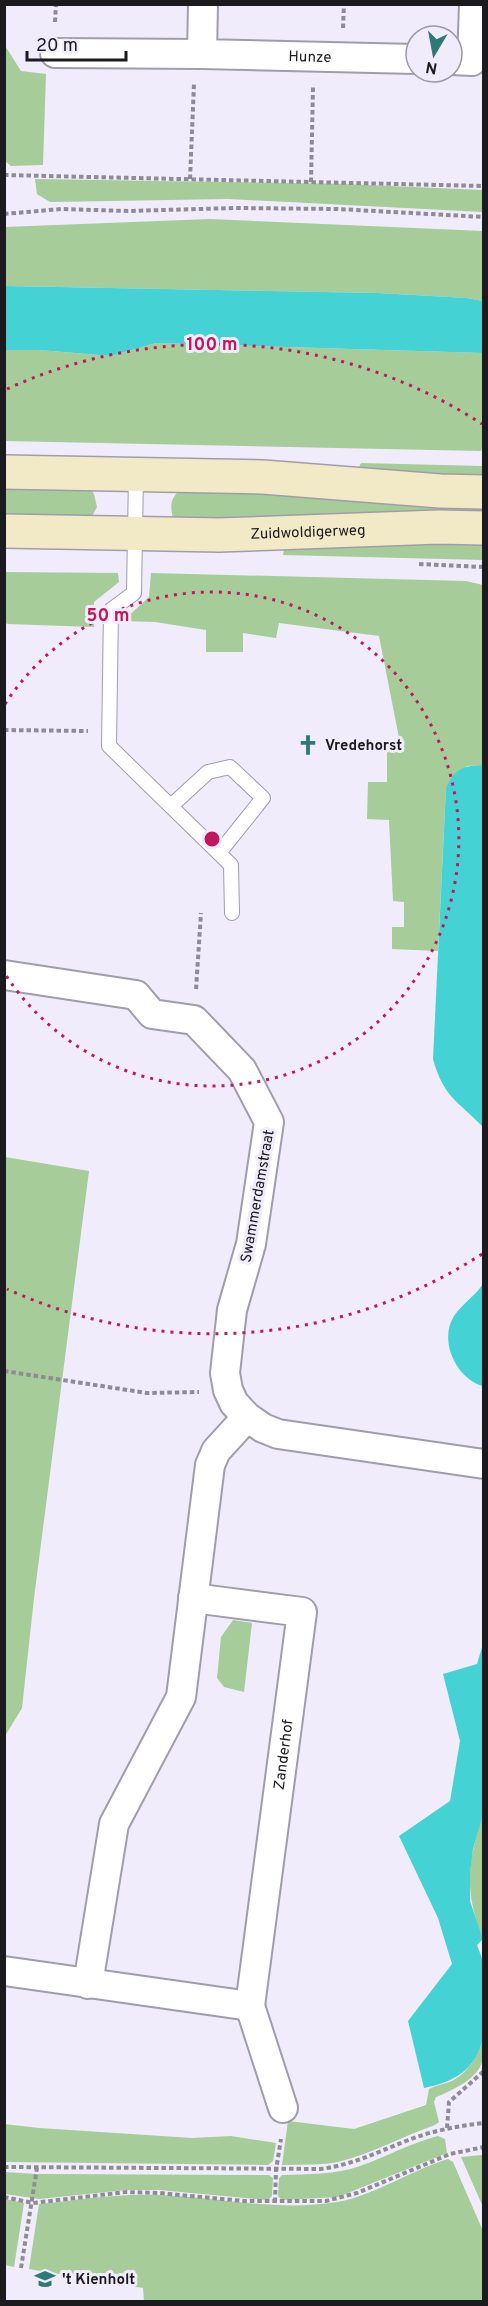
<svg xmlns="http://www.w3.org/2000/svg" width="488" height="2306" viewBox="0 0 488 2306" font-family="Overpass,sans-serif">
  <rect width="100%" height="100%" fill="#f0ecfb"/>
  <!-- green -->
  <path fill="#a5cc99" d="M4,44L21,71L46,74L43,165L11,166L5,161Z
    M35,179L344,184L483,190V212L228,199L50,202L37,194Z
    M210,219L483,231V301L467,298L378,293L5,286V227Z
    M156,343L483,353V445L481,451L5,441L4,350H39L111,356Z
    M361,463L482,466L483,481L357,471Z
    M5,486L90,488L94,494L97,507L91,518L5,521Z
    M182,489L483,504L484,521L173,518C170,506 170,497 182,489Z
    M483,540V560L283,555L285,545Z
    M4,572L118,573L119,582L94,602V627L8,624L5,623Z
    M151,573L466,581L483,585V765L467,766L446,788L438,951L392,949V927H404V902L393,901L389,820L367,819L368,782H387V751L401,748L379,636L279,623L276,638L243,633V652H206V630L155,622L123,621L149,597Z
    M5,1157L89,1171L34,1598L22,1708L5,1736Z
    M233,1620L252,1623L244,1692L224,1687L217,1678L221,1637Z
    M483,1815V1939C464,1890 467,1864 483,1815Z
    M483,2038C483,2044 484,2051 483,2057C481,2078 453,2090 436,2097L434,2102L439,2122L435,2125C403,2136 371,2154 338,2162C320,2166 301,2164 282,2165L288,2121L354,2129L426,2105L429,2089C436,2085 445,2084 452,2081C468,2073 480,2054 483,2038Z
    M4,2124L39,2128L192,2138L231,2136L276,2143L273,2161L268,2165L5,2162Z
    M438,2136L445,2139L447,2153L338,2197L282,2200L278,2196L279,2178L282,2175C308,2174 335,2175 360,2166C386,2157 410,2143 438,2136Z
    M482,2155L483,2207L461,2157Z
    M448,2159L453,2162L483,2231V2301H144L143,2288L29,2269L39,2204C79,2200 118,2193 158,2195C217,2197 277,2212 337,2202C373,2196 412,2170 448,2159Z
    M4,2172L37,2174L269,2175L273,2178L272,2196L268,2200L159,2190H126L39,2199L5,2194Z
    M5,2199L24,2203L14,2267L5,2265Z"/>
  <!-- water -->
  <path fill="#44d2d4" d="M5,286L378,293L467,298L483,301V353L156,343L111,356L39,350H5Z
    M483,765H484L483,1127C457,1100 444,1098 433,1059L446,788C456,768 462,766 483,765Z
    M483,1284V1386C457,1379 438,1341 454,1316C462,1304 475,1296 483,1284Z
    M483,1644V1815L473,1849L470,1873V1901L483,1939L477,1945L483,1961V2038C476,2070 454,2082 424,2088L408,2021L452,1964L438,1918L399,1836L450,1801L460,1741L443,1674L477,1664Z"/>
  <g fill="none" stroke-linecap="round" stroke-linejoin="round">
    <!-- lane casing -->
    <g stroke="#a09dab" stroke-width="16">
      <path id="lane" d="M136,475L134,593L111,610L109,746L231,865L232,913
        M171,806L208,772L230,767L263,798L219,853"/>
    </g>
    <!-- street casing -->
    <g stroke="#a09dab" stroke-width="32">
      <g id="street">
        <path id="s1" d="M203,4L202,54L416,59"/>
        <path d="M55,53L202,54"/>
        <path d="M452,60L472,61L474,4"/>
        <path d="M4,975L136,995L152,1014L194,1020L242,1070L269,1122L251,1244L232,1310L225,1373L228,1390L234,1403L247,1417L263,1428L278,1434L484,1464"/>
        <path id="s2" d="M4,1971L250,2006L302,1612L193,1598"/>
        <path d="M88,1984L114,1824L181,1697L210,1465L216,1451L247,1417"/>
        <path d="M250,2006L283,2108"/>
      </g>
    </g>
    <!-- secondary casing -->
    <g stroke="#a09dab" stroke-width="36">
      <g id="secondary">
        <path d="M4,472L263,477L440,491L484,492"/>
        <path id="s3" d="M4,531L219,535L439,527L484,528"/>
      </g>
    </g>
    <!-- path -->
    <path stroke="#8e8b96" stroke-width="4" stroke-dasharray="4.5 3" stroke-linecap="butt" d="M55,22L56,4
      M343,28L344,4
      M4,175L484,186
      M190,179L194,84
      M311,182L313,87
      M4,214L61,209L128,211L236,208L338,209L484,217
      M419,564L484,567
      M4,665V671
      M4,730L88,731
      M196,989L201,913
      M4,1371L147,1393L199,1392
      M447,2128L449,2102L484,2071
      M4,2167L321,2169C355,2164 375,2153 406,2141C431,2131 457,2126 484,2123
      M4,2197L33,2203L126,2192L159,2193L244,2201H326L357,2193L450,2154L484,2147
      M275,2202L276,2170L281,2139
      M21,2268L37,2168"/>
    <!-- lane -->
    <use href="#lane" stroke="#fff" stroke-width="14"/>
    <!-- street -->
    <use href="#street" stroke="#fff" stroke-width="28"/>
    <!-- secondary -->
    <use href="#secondary" stroke="#f2e9c6" stroke-width="33"/>
  </g>
  <!-- distance rings -->
  <g fill="none" stroke="#c2185b" stroke-width="3" stroke-dasharray="3 6">
    <path d="M5 704A247 247 0 1 1 5 974"/>
    <path d="M482 1254A495 495 0 0 1 7 1289M7 389A495 495 0 0 1 482 424"/>
  </g>
  <!-- icons -->
  <defs>
    <g id="church-bare" transform="scale(1.62)"><path d="M-1.2-6h2.4v3.5h3.3v2.4h-3.3V6h-2.4V-.1h-3.3v-2.4h3.3Z" fill="#2f7978" stroke="#f0ecfb" stroke-width="2.5" paint-order="stroke"/></g>
    <g id="school-bare" transform="scale(1.62)"><path d="M0-5L7-2L0 1L-7-2ZM-4 1L0 2.5L4 1V4Q0 6-4 4Z" fill="#2f7978" stroke="#f0ecfb" stroke-width="2.5" paint-order="stroke"/></g>
  </defs>
  <g fill-rule="evenodd">
    <use href="#church-bare" x="308" y="745"/>
    <use href="#school-bare" x="45" y="2279"/>
  </g>
  <g text-anchor="middle" stroke-width="6" stroke-linejoin="round" paint-order="stroke">
    <!-- street labels -->
    <g font-size="15" fill="#1b1a1f" stroke="#f0ecfb">
      <text dy="5" stroke="none"><textPath href="#s1" startOffset="158">Hunze</textPath></text>
      <text dy="5" stroke="none"><textPath href="#s3" startOffset="304">Zuidwoldigerweg</textPath></text>
      <text transform="translate(257 1196) rotate(-80)" y="5">Swammerdamstraat</text>
      <text dy="5" stroke="none"><textPath href="#s2" startOffset="502">Zanderhof</textPath></text>
    </g>
    <!-- poi labels -->
    <g font-size="15" font-weight="bold" fill="#1b1a1f" stroke="#f0ecfb" text-anchor="start">
      <text x="325" y="750">Vredehorst</text>
      <text x="62" y="2284">'t Kienholt</text>
    </g>
  </g>
  <circle cx="212" cy="839" r="9" fill="#c2185b" stroke="#f0ecfb" stroke-width="3"/>
  <g font-size="18" text-anchor="middle" font-weight="bold" fill="#c2185b" stroke="#f0ecfb" stroke-width="6" stroke-linejoin="round" paint-order="stroke">
    <text x="212" y="350">100 m</text>
    <text x="108" y="621">50 m</text>
  </g>
  <!-- border -->
  <rect width="488" height="2306" fill="none" stroke="#1b1a1f" stroke-width="12"/>
  <!-- north arrow -->
  <g transform="translate(434 54) rotate(190)"><circle r="28" fill="#f0ecfb" stroke="#9b98a3" stroke-width="1.5"/>
  <path d="M0-4.5L10 22L0 15L-10 22Z" fill="#2f7978"/>
  <text y="-9" font-size="16" font-weight="bold" text-anchor="middle" fill="#1b1a1f">N</text>
  </g>
  <!-- scale -->
  <path d="M27 51v9h99v-9" fill="none" stroke="#1b1a1f" stroke-width="3"/>
  <text x="36" y="51" font-size="18" fill="#1b1a1f" stroke="#f0ecfb" stroke-width="4.5" paint-order="stroke">20 m</text>
</svg>
